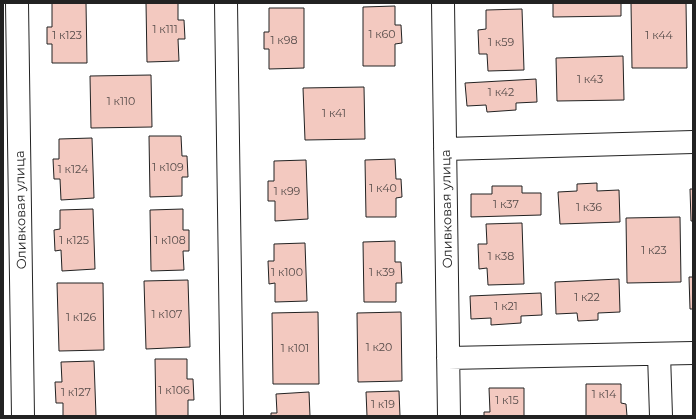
<svg xmlns="http://www.w3.org/2000/svg" width="696" height="419" viewBox="0 0 696 419" font-family="Montserrat,sans-serif">
  <rect width="100%" height="100%" fill="#fff"/>
  <!-- building -->
  <path fill="#f3c9c0" stroke="#222" d="M52,3H86L87,63H52V44H47V27H52Z
    M146,3H178V20H184L185,39H178L179,61L147,62Z
    M553,3H621V16L553,17Z
    M631,3H686L687,68H632Z
    M395,6V25H401L402,43L395,44V66H363V7Z
    M269,8H304V68L269,69V49H264V32H269Z
    M522,9L524,70L488,71L487,54H479L478,30L486,29V10Z
    M623,56L624,100L557,101L556,58Z
    M151,75L152,127L91,128L90,76Z
    M536,79L537,102L516,103V110L487,112L486,105L467,106L465,83Z
    M364,87L365,139L305,140L303,88Z
    M149,136H181L182,156H187L188,177H182V196L150,197Z
    M92,138L94,198L61,200L60,179H54L53,159H59V139Z
    M395,159L396,179H401L402,197L396,198V217H366L365,160Z
    M306,160L308,219L275,221V201H268V181H274V161Z
    M597,183V191L619,190L620,222L560,224L558,192L577,191V184Z
    M492,186H522V193H541V215L471,217V194H492Z
    M690,189H693V221H691Z
    M93,209L95,269L62,271L61,250L55,251L54,230L60,229V210Z
    M183,209V230H189V251H183L184,270L151,271L150,210Z
    M680,217L681,282L627,283L626,218Z
    M522,223L524,284L488,285L487,268L479,269L478,244H487L486,224Z
    M395,241V262H401L402,283H396V302H364L363,242Z
    M305,243L307,301L275,302V283L269,284L268,261H274V244Z
    M689,277H693V309H690Z
    M619,279L620,312L598,313V320L578,321L577,313L556,314L555,282Z
    M188,280L190,347L146,349L144,281Z
    M57,283H103L104,350L59,351Z
    M541,293L542,315L521,316V323L491,325V318L471,319L470,296Z
    M318,312L319,384H273L272,313Z
    M401,312L402,381L358,382L357,313Z
    M155,359H187V379H193L194,400H188V416H156Z
    M94,361L96,416H63V403H56L55,382H62L61,362Z
    M586,384H621V403L626,404L627,416H586Z
    M489,388H524V416H484V412H490Z
    M399,391L400,416H367L366,392Z
    M309,392L310,416H271V413H277L276,394Z"/>
  <g fill="none" stroke-linecap="round" stroke-linejoin="round">
    <!-- minor casing -->
    <g stroke="#222" stroke-width="24">
      <path id="minor" d="M17,3L23,416
        M226,3L232,416
        M443,3L449,416
        M445,149L693,142
        M659,354L661,416
        M448,358L693,353"/>
    </g>
    <!-- minor -->
    <use href="#minor" stroke="#fff" stroke-width="22"/>
  </g>
  <g text-anchor="middle" stroke-width="3" stroke-linejoin="round" paint-order="stroke">
    <!-- number labels -->
    <g font-size="11" fill="#564c4a">
      <text x="165" y="33">1 к111</text>
      <text x="382" y="38">1 к60</text>
      <text x="67" y="39">1 к123</text>
      <text x="659" y="39">1 к44</text>
      <text x="284" y="44">1 к98</text>
      <text x="501" y="46">1 к59</text>
      <text x="590" y="83">1 к43</text>
      <text x="501" y="96">1 к42</text>
      <text x="121" y="105">1 к110</text>
      <text x="334" y="117">1 к41</text>
      <text x="168" y="171">1 к109</text>
      <text x="73" y="173">1 к124</text>
      <text x="383" y="192">1 к40</text>
      <text x="287" y="195">1 к99</text>
      <text x="506" y="208">1 к37</text>
      <text x="589" y="211">1 к36</text>
      <text x="74" y="244">1 к125</text>
      <text x="170" y="244">1 к108</text>
      <text x="654" y="254">1 к23</text>
      <text x="501" y="260">1 к38</text>
      <text x="287" y="276">1 к100</text>
      <text x="382" y="276">1 к39</text>
      <text x="587" y="301">1 к22</text>
      <text x="506" y="310">1 к21</text>
      <text x="167" y="318">1 к107</text>
      <text x="81" y="321">1 к126</text>
      <text x="379" y="351">1 к20</text>
      <text x="295" y="352">1 к101</text>
      <text x="174" y="394">1 к106</text>
      <text x="76" y="396">1 к127</text>
      <text x="604" y="398">1 к14</text>
      <text x="507" y="404">1 к15</text>
      <text x="383" y="408">1 к19</text>
    </g>
    <!-- street labels -->
    <g font-size="13" fill="#222" stroke="#fff">
      <text transform="translate(446 209) rotate(-91)" y="5">Оливковая улица</text>
      <text transform="translate(20 210) rotate(-91)" y="5">Оливковая улица</text>
    </g>
  </g>
  <!-- border -->
  <rect width="696" height="419" fill="none" stroke="#222222" stroke-width="8"/>
</svg>
